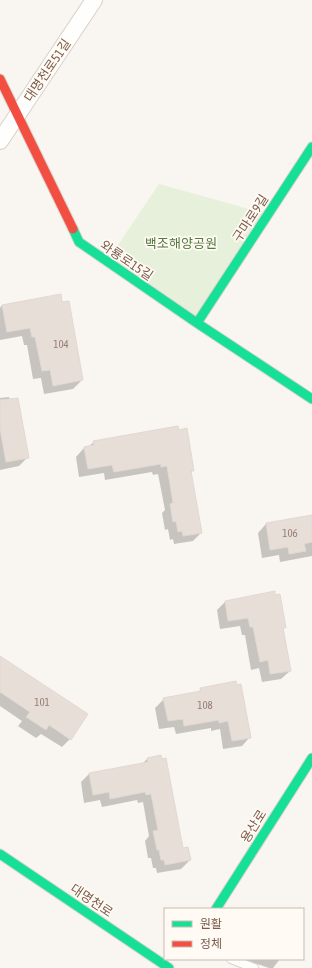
<svg xmlns="http://www.w3.org/2000/svg" width="312" height="968" viewBox="0 0 312 968" font-family="'Asap Condensed','Noto Sans KR',sans-serif">
  <rect width="100%" height="100%" fill="#f9f5f0"/>
  <!-- green -->
  <path fill="#e7f0db" d="M159,184L263,213L196,316L110,257Z"/>
  <!-- shadow -->
  <path fill="#0003" d="M61,303L82,380L73,389L44,394L41,378L33,379L27,345H24L22,336L0,340V308L2,305Z
    M9,397L27,458L19,466L0,470V398Z
    M94,442L193,470L191,473L201,533L193,541L174,544L173,539L170,540L168,529L165,530L162,513L165,510L158,474L153,475L152,472L105,480L104,473L79,477L76,457L84,448L88,447Z
    M312,516V556L280,562L279,555L262,558L258,533L266,524Z
    M274,593L285,627L283,629L290,671L281,679L262,682L259,668L251,670L245,635H242L240,626L220,629L217,610L225,602Z
    M0,657L70,739L62,747L41,734L36,738L18,726L22,721L0,706Z
    M201,689L250,737L242,746L223,749L220,729L211,731V728L176,734L174,727L159,729L155,708L164,699L197,693Z
    M148,758L183,849L190,860L181,869L157,873L156,868H153L151,858H148L145,841L149,836L143,802L138,803L137,800L102,807L100,800L84,803L81,782L89,774L142,764Z
    M243,959H280L273,968H269Z"/>
  <!-- building -->
  <path fill="#e6ded7" stroke="#e2d8d2" d="M61,294L62,302L69,301L83,380L53,386L50,370L42,371L35,337H32L30,328L7,332L2,305Z
    M18,398L29,458L6,462L0,428V400Z
    M178,426L179,430L187,428L194,471H191L202,533L183,536L182,531L178,532L176,521L173,522L170,504L173,503L167,466L161,467V464L114,472L112,465L88,469L84,447L94,445L93,441Z
    M312,515V542L304,544L306,551L289,554L288,547L270,550L266,523Z
    M275,591V595L280,594L286,628H283L291,671L270,674L268,660L260,662L253,627H250L248,618L228,621L225,601Z
    M0,656L88,714L71,740L49,725L46,730L26,717L30,712L0,692Z
    M236,681L237,685L241,684L251,738L232,741L228,721L219,723V720L184,726L183,719L168,721L163,698L201,691L200,688Z
    M161,755L162,759L166,758L183,848L188,847L191,860L165,865L164,860H161L159,850H157L153,831L158,830L151,794L146,795L145,792L110,799L109,792L93,795L89,773L148,762L147,758Z"/>
  <g fill="none" stroke-linecap="round" stroke-linejoin="round">
    <!-- lane casing -->
    <g stroke="#d7d1cb" stroke-width="10">
      <path id="lane" d="M231,959L254,968"/>
    </g>
    <!-- street casing -->
    <g stroke="#d7d1cb" stroke-width="18">
      <path id="street" d="M0,141L94,0"/>
    </g>
    <!-- fast casing -->
    <g stroke="#d9d2cb" stroke-width="11">
      <path id="fast" d="M73,229L79,242L197,323L312,399
        M197,323L312,147
        M0,854L169,968
        M216,909L312,758"/>
    </g>
    <!-- jam casing -->
    <g stroke="#d9d2cb" stroke-width="11">
      <path id="jam" d="M0,79L73,229"/>
    </g>
    <!-- lane -->
    <use href="#lane" stroke="#fefefd" stroke-width="8"/>
    <!-- street -->
    <use href="#street" stroke="#fefefd" stroke-width="16"/>
    <!-- fast -->
    <use href="#fast" stroke="#16e098" stroke-width="9"/>
    <!-- jam -->
    <use href="#jam" stroke="#f24e42" stroke-width="9"/>
  </g>
  <g text-anchor="middle" stroke-width="3.5" stroke-linejoin="round" paint-order="stroke">
    <!-- number labels -->
    <g font-size="11" fill="#977e72">
      <text x="61" y="348">104</text>
      <text x="290" y="537">106</text>
      <text x="42" y="706">101</text>
      <text x="205" y="709">108</text>
    </g>
    <!-- street labels -->
    <g font-size="13" fill="#7a5c4d" stroke="#fffaf3">
      <text transform="translate(47 70) rotate(-56)" y="5">대명천로51길</text>
      <text transform="translate(250 218) rotate(-57)" y="5">구마로9길</text>
      <text transform="translate(127 260) rotate(34)" y="5">와룡로15길</text>
      <text transform="translate(253 826) rotate(-58)" y="5">용산로</text>
      <text transform="translate(92 900) rotate(34)" y="5">대명천로</text>
    </g>
    <!-- park labels -->
    <g font-size="13" fill="#537a41" stroke="#fffaf3">
      <text x="181" y="248">백조해양공원</text>
    </g>
  </g>
  <!-- legend -->
  <rect x="164" y="908" width="140" height="52" fill="#fffaf3" stroke="#cabbb1"/>
  <rect x="172" y="921" width="20" height="6" fill="#16e098" stroke="#cabbb1"/>
  <text x="200" y="928" font-size="12" fill="#7a5c4d">원활</text>
  <rect x="172" y="941" width="20" height="6" fill="#f24e42" stroke="#cabbb1"/>
  <text x="200" y="948" font-size="12" fill="#7a5c4d">정체</text>
</svg>
